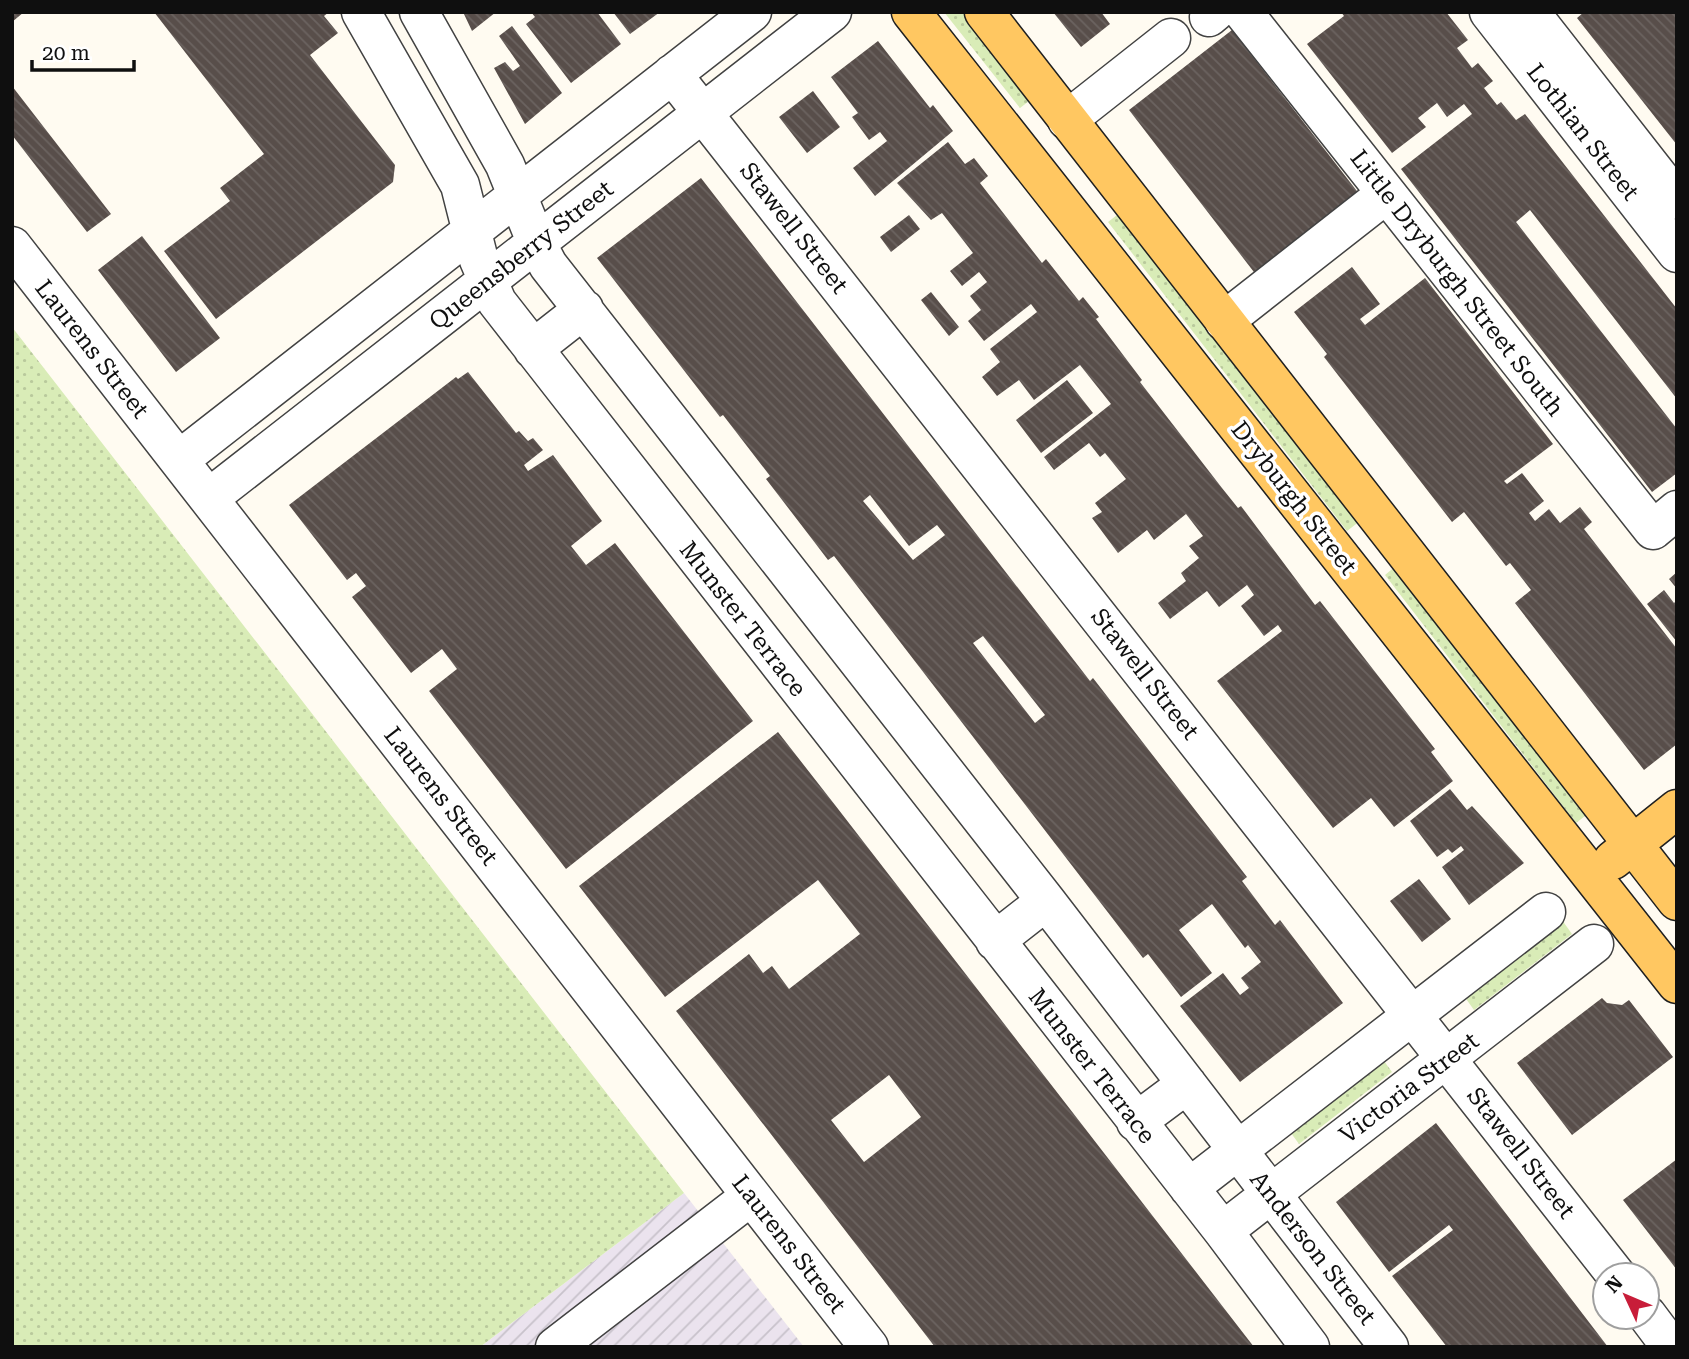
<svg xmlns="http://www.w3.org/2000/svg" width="1689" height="1359" viewBox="0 0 1689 1359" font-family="'Roboto Serif',serif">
  <defs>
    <pattern id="industrial-furrows" width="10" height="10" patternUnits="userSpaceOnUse" patternTransform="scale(1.75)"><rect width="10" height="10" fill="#ebe3ee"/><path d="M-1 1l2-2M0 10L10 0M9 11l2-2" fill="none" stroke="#c8c2cb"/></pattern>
    <pattern id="grass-dots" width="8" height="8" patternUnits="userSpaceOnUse" patternTransform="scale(1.75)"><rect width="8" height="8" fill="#d9ecb7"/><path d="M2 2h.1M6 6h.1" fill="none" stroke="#b9c99c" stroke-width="1.8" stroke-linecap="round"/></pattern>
    <pattern id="building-back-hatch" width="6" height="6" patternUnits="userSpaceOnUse" patternTransform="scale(1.75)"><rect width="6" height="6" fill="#584e4a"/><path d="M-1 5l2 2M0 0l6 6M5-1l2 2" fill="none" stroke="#6b6360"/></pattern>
  </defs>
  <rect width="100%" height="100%" fill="#fffbf1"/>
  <!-- industrial -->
  <path fill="url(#industrial-furrows)" d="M684,1193L804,1347H480Z"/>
  <!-- grass -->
  <path fill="url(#grass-dots)" d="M944,12H966L1033,98L1020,108Z
    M1121,212L1360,521L1347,531L1108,222Z
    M12,327L684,1193L480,1347H12Z
    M1397,565L1589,813L1576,823L1385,575Z
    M1562,920L1572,934L1474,1010L1464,996Z
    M1384,1061L1392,1072L1299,1144L1291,1133Z"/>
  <!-- building -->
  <path fill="url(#building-back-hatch)" fill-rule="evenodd" d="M12,12H24L12,22Z
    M154,12H329L324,16L338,33L310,55L395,165L393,182L216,319L164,251L230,201L220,188L264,154Z
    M463,12H496L472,31Z
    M531,12H597L621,44L571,83L526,24L535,17Z
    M613,12H660L630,34Z
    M1053,12H1101L1110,24L1081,47Z
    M1341,12H1446L1468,40L1457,48L1472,68L1478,63L1493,81L1484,88L1497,105L1501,102L1516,120L1525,114L1677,309V399L1530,210L1516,222L1677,429V473L1652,492L1401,169L1472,114L1464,104L1447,117L1437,103L1418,118L1426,127L1392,153L1307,44L1344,16Z
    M1584,12H1677V145L1577,18Z
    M512,26L562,93L525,124L494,68L505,62L513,71L520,66L499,36Z
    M1232,30L1360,195L1257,276L1129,110Z
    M878,41L930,108L933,105L953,131L875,196L853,168L887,141L880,132L869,140L852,117L858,113L831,77Z
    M12,86L111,214L87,232L12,135Z
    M813,91L840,127L807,153L779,117Z
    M948,142L965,164L974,158L988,176L980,183L1042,263L1046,259L1079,301L1083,297L1099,317L1096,319L1142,380L1140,382L1222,488L1238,508L1241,506L1315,605L1320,601L1435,749L1431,752L1453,781L1394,827L1371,798L1333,828L1217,681L1282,631L1278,625L1264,636L1241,606L1254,595L1247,585L1219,607L1207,591L1170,619L1158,603L1186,581L1181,573L1199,558L1189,546L1203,536L1186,514L1154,540L1147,530L1118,553L1092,518L1102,512L1095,503L1126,479L1105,453L1100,457L1089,443L1054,470L1044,457L1111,404L1080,365L1034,400L1019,380L997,396L982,377L1000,362L990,349L1037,312L1031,304L984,341L968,321L981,310L970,296L987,282L979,272L962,286L950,271L973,253L942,213L931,220L897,183Z
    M701,178L1090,681L1093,678L1247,877L1242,881L1275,925L1280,920L1343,1003L1240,1082L1180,1006L1223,973L1240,995L1249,988L1241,978L1261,962L1248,945L1245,948L1212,904L1179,930L1212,973L1181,997L1148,954L1143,958L834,556L828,560L812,539L766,479L770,476L723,415L720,417L597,258ZM870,495L909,546L937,525L945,535L913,560L863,501ZM983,636L1045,715L1035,723L973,643Z
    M909,215L920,229L891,252L880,237Z
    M142,236L220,338L176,372L98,270Z
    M1352,267L1380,304L1360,319L1365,325L1425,278L1553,444L1504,481L1507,484L1522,473L1544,501L1529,513L1535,521L1549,509L1560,523L1580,507L1592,522L1584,529L1677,649V744L1644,770L1515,603L1531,590L1510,563L1506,566L1464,512L1452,522L1324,357L1327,354L1294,312Z
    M931,292L959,327L949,336L921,300Z
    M468,372L516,433L519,431L528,441L533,438L543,450L524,465L528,471L553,455L602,521L571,546L586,565L615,543L753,721L566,869L429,691L457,669L442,649L411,673L352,597L366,586L356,573L347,580L289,505L456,377L458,379Z
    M1067,380L1093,413L1041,453L1016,420Z
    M1677,572V589L1669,579Z
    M1664,590L1674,603L1677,600V642L1647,604Z
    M778,732L835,805L1254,1347H935L676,1011L749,954L763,973L772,966L789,989L860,934L818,880L665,997L579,886ZM889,1075L921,1117L864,1162L831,1120Z
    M1450,789L1467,810L1472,806L1524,863L1469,905L1442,867L1464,850L1461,846L1452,853L1448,849L1437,857L1410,821Z
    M1419,879L1451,919L1422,942L1390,901Z
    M1602,998L1607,1003L1622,1005L1629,1000L1673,1057L1572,1135L1517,1063Z
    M1436,1123L1494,1198L1608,1347H1447L1392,1276L1453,1230L1449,1225L1389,1272L1336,1202Z
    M1677,1159V1270L1623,1200Z"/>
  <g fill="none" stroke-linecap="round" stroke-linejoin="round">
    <!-- minor casing -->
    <g stroke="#424242" stroke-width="41">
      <path id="minor" d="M361,12L460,185L479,260L497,302L1223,1231L1310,1347
        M419,12L505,165L537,244L548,265L1046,901L1389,1347
        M1243,12L1653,530L1677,510
        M1489,12L1677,253
        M1530,12L1677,200
        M1209,17L1215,12
        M672,74L1616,1275
        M1067,120L1171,38
        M12,246L869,1347
        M1224,321L1386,194
        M533,349L584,309
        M179,460L752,12
        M209,498L832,12
        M995,941L1046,901
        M1136,1122L1187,1084
        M1189,1188L1546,912
        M1223,1231L1594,944
        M1647,1315L1671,1347
        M555,1347L751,1196"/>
    </g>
    <!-- major casing -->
    <g stroke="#202020" stroke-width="41">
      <path id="major" d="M911,12L1677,984
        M984,12L1677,901
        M1613,860L1677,809"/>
    </g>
    <!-- minor -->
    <use href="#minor" stroke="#fff" stroke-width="38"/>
    <!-- major -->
    <use href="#major" stroke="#ffc761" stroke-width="38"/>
  </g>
  <g text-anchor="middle" stroke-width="7" stroke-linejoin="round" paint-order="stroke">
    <!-- street labels -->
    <g font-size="24" fill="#0f0f0f" stroke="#fff">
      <text transform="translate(1583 132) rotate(52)" y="8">Lothian Street</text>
      <text transform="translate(794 228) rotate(52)" y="8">Stawell Street</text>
      <text transform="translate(521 255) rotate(-38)" y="8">Queensberry Street</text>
      <text transform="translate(1457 283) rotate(52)" y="8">Little Dryburgh Street South</text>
      <text transform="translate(92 349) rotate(52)" y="8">Laurens Street</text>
      <text transform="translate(1294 498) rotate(52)" y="8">Dryburgh Street</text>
      <text transform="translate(743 619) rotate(52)" y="8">Munster Terrace</text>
      <text transform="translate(1145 674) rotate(52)" y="8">Stawell Street</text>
      <text transform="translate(441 796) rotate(52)" y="8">Laurens Street</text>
      <text transform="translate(1092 1066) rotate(52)" y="8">Munster Terrace</text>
      <text transform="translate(1409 1088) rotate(-37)" y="8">Victoria Street</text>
      <text transform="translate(1521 1153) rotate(52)" y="8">Stawell Street</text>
      <text transform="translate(789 1244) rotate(52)" y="8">Laurens Street</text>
      <text transform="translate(1313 1248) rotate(52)" y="8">Anderson Street</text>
    </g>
  </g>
  <!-- border -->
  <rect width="1689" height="1359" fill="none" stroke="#0f0f0f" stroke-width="28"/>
  <!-- north arrow -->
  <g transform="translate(1626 1296) rotate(314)"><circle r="33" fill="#ffffff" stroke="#9f9f9f" stroke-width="2"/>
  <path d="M0-5L12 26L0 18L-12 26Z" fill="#c81d39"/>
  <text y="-10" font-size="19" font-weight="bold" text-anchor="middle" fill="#0f0f0f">N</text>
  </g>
  <!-- scale -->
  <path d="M32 60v10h102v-10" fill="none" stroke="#0f0f0f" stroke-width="3.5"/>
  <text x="42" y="60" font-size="21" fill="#0f0f0f" stroke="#ffffff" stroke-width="5" paint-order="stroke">20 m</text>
</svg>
